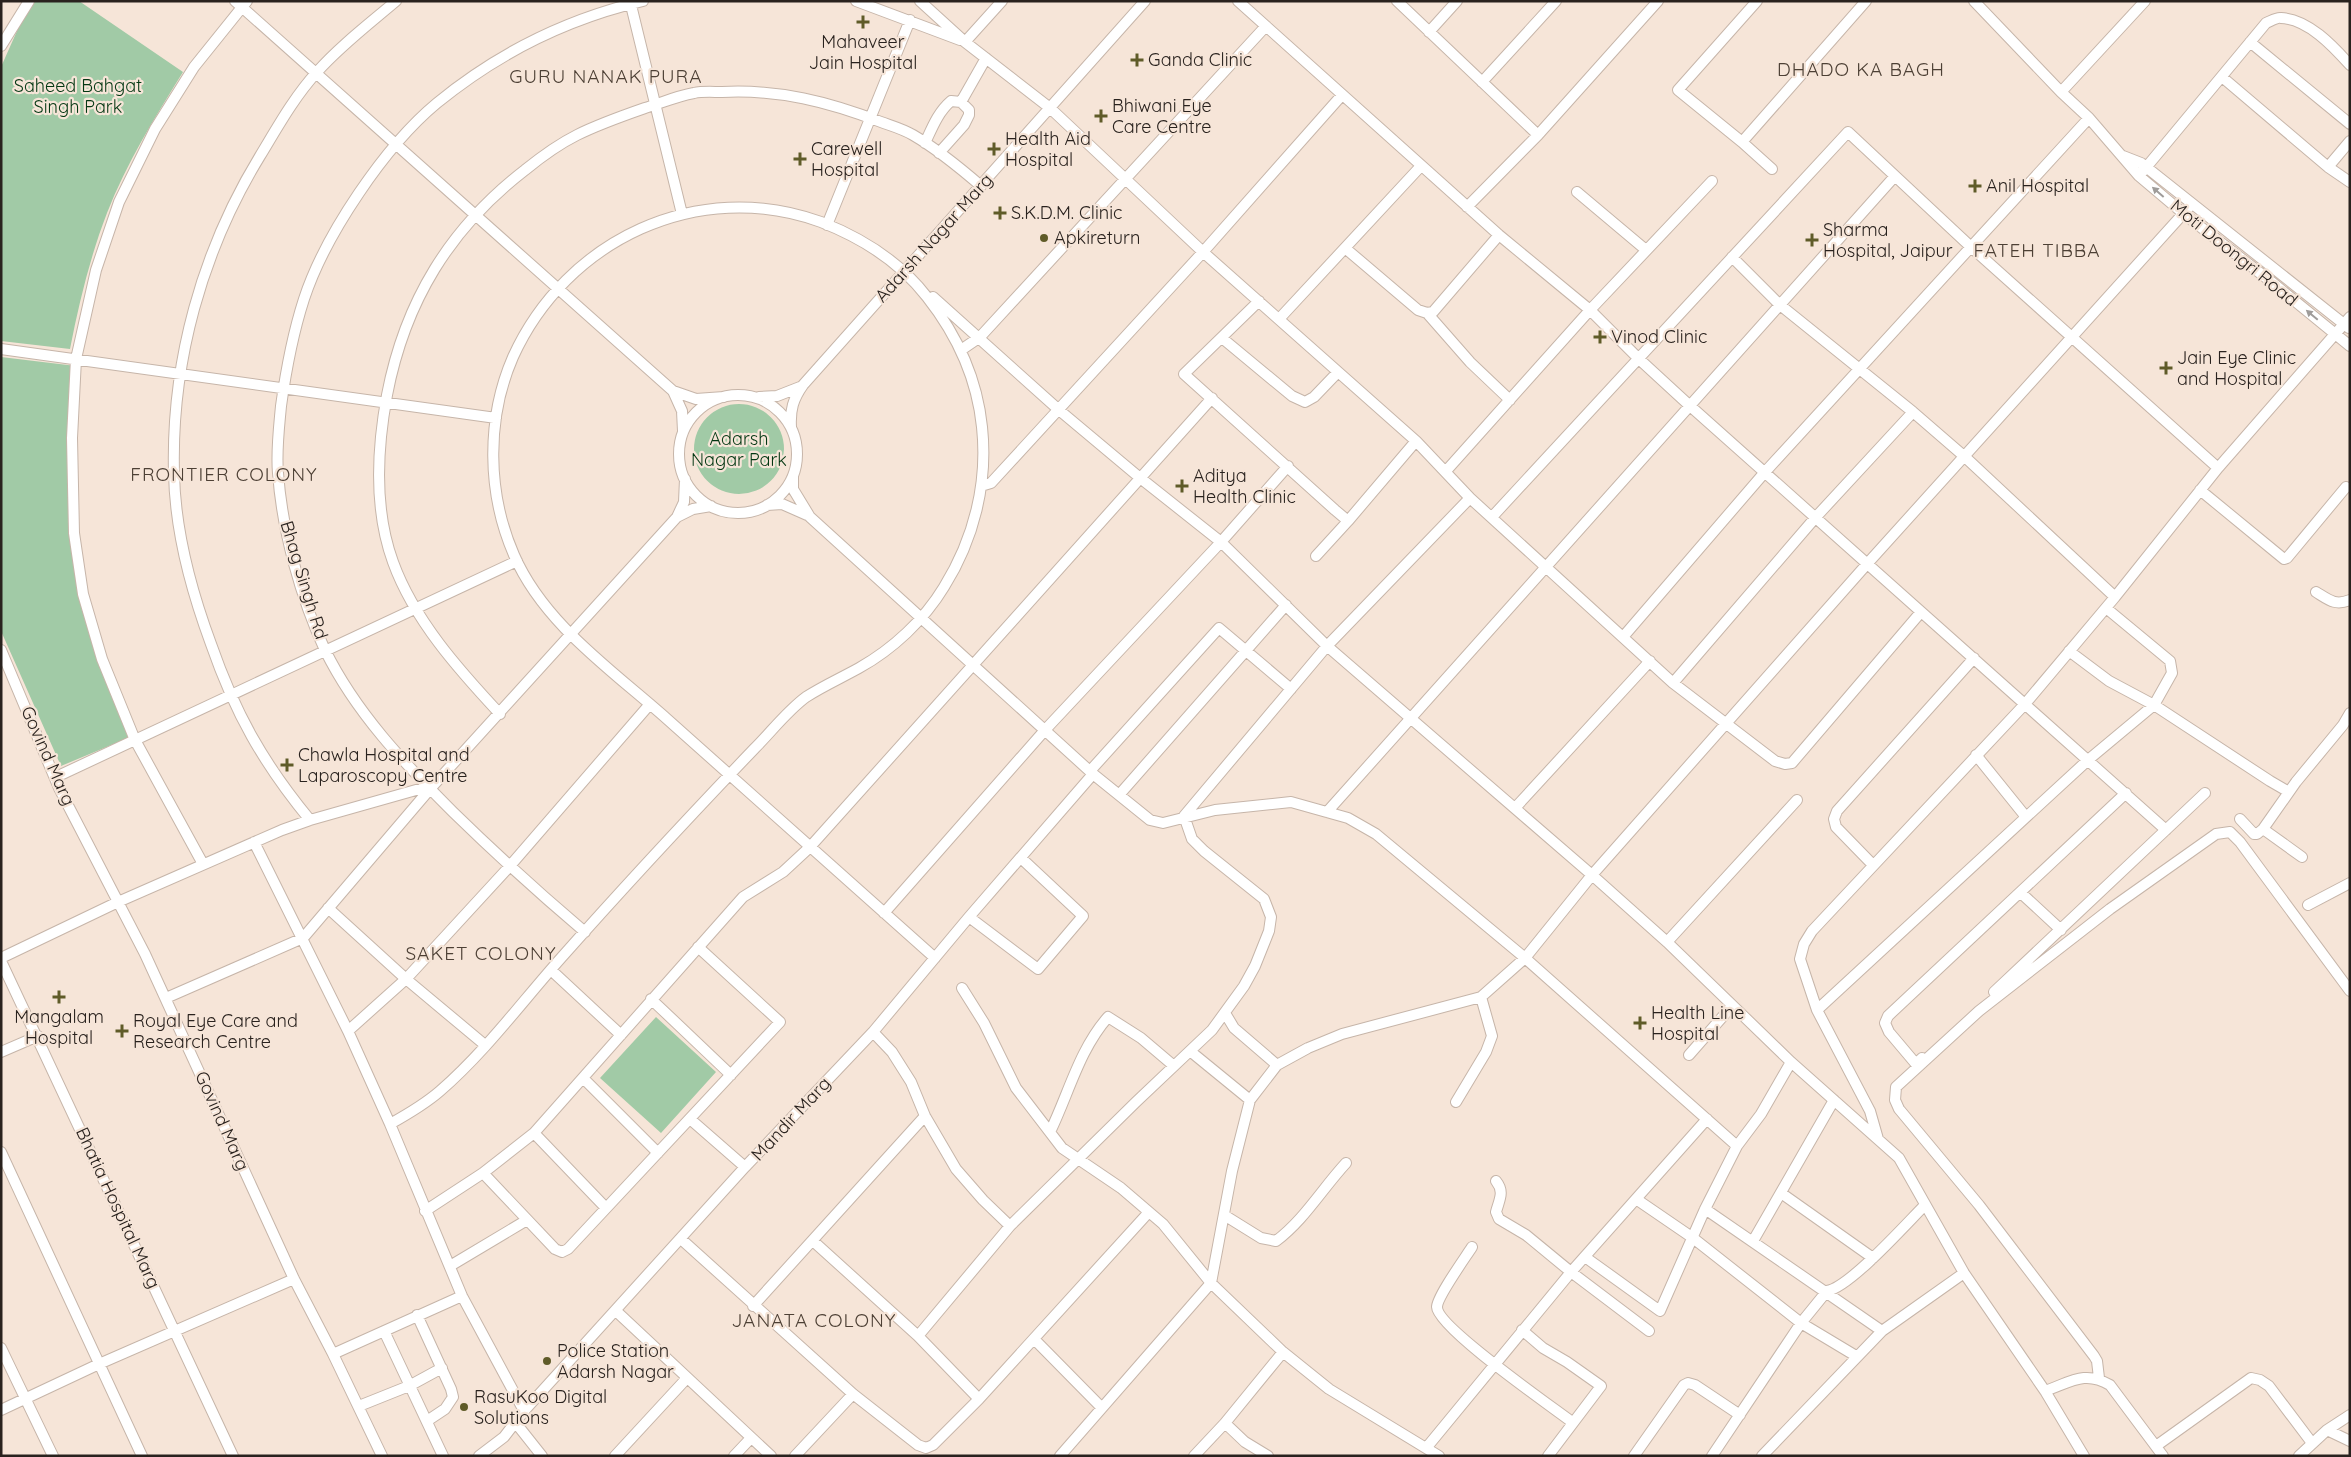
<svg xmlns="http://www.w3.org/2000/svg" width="2351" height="1457" viewBox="0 0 2351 1457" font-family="Quicksand,sans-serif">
  <rect width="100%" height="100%" fill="#f6e5d8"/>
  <!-- green -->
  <path fill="#a1caa6" d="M33,1H79L183,72C155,117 126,164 107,213C90,257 79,303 70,349L1,341V67L29,4Z
    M1,357L76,366L67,438L70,537L108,678L128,738L61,766L1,631Z
    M694 449a45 45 0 1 1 90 0a45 45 0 1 1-90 0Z
    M656,1017L716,1072L661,1133L600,1078Z"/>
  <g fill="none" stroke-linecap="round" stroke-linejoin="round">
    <!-- minor casing -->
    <g stroke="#c6b5a9" stroke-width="12">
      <path id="minor" d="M235,1L673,391L696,399L724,397
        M630,1L682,214
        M856,1L960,40
        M920,1L965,42L1050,108L1203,252L1416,441L1470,498L1673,683L1775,761L1785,764L1792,763L1921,612
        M1238,1L1499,235L1590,310L1639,359L1689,405L2166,830
        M1397,1L1538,135
        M1757,1L1678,90L1742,142L1866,1
        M1974,1L2061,92L2089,118L2139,176L2184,214L2269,280L2350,346
        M1429,32L1457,1
        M965,42L1002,1
        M2250,42L2350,124
        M1,46L29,1
        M2222,77L2328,167L2350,141
        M1482,82L1556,1
        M2061,92L2145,1
        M961,102L986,58
        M1742,142L1772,169
        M925,143C932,128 938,112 951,101L961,102L969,110V115L964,125L939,153
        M2123,156L2141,163L2349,328
        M2328,167L2350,182
        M2139,176L2266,23C2271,21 2277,17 2281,18C2308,19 2333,46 2350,65
        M1577,192L1646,250
        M1467,207L1538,135L1658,1
        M827,225L910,20
        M1345,248L1418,310L1427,313L1433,312L1499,235
        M1732,257L1780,305L1913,412L1965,457L2115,597
        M933,297L1059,410L1139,477L1221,542L1327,646L1592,875L1667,942L1791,1062L1899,1158L1964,1273L2045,1391L2084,1456
        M1259,301L1184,374L1335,510L1348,521L1416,441
        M1427,313L1470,362L1510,400
        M1279,319L1421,166
        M1222,338L1292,396L1305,402L1314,397L1338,372
        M1,349L496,418
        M961,350L980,337L1266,26
        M673,391L682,411L683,431
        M679 454a59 59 0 1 1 118 0a59 59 0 1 1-118 0Z
        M759,397L777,396L800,387
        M791,427C790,410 793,399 803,385L1145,1
        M1446,471L1590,310L1712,181
        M793,476V489L810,517L1093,774L1150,820L1163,823L1215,810L1291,802L1348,818L1376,834L1525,958L1737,1146
        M981,486L991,483L1203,252L1342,95
        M2200,490L2284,559L2287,558L2346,487
        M767,505L782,504L807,515
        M677,517L693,509L711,506
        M1492,517L1848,132L1971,247L2218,468
        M1316,556L1348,521
        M2316,592C2329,600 2335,606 2350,600
        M1623,637L1765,472L2089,118
        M1,650L59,788L145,954L294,1279L333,1354L382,1456
        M2069,651L2109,681L2154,705L2270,781L2289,792
        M1673,683L1815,518L1913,412
        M500,714C459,670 414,620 393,562C374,510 377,449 387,395C405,301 450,228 525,170C541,157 559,144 577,135C599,124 622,116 645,108C661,103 677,96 694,93C703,91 713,92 722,92C779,89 829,102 881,122C892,126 903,129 913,135C937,149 959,167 981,186
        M1976,755L2026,817
        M1090,771L1219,628L1291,689
        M56,777L517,561
        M1119,795L1286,605
        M1515,808L1650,661
        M1327,812L1895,176
        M2240,819L2254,834H2257L2263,829L2296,782L2343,725L2350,713
        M310,820C263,763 235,713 211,644C191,590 175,532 174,473C171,362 202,251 260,156C277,128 294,97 317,72C340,46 369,24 396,1
        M2263,829L2302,857
        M254,842L348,1031L390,1124L462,1296L524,1411
        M203,864L135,740L102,659L83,594L74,533L72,438L76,359L96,270L119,202L155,129L194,67L247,1
        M1873,865L1836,827L1834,819L1837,811L1974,658
        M2021,893L2061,930
        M2308,905L2350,883
        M328,908L406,979L485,1045
        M884,913L1045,730L1221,542L1288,466
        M969,917L1038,969L1083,916L1021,858
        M585,932C539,893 496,854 453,812C404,763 356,713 325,650C301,599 282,530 278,473C276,451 279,428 281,406C286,370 293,333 304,299C325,235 385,146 437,103C498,53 567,19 643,1
        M1667,942L1797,800
        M1,958L118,902L282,830L310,820L416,790L430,789
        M1,961L233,1456
        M551,970L621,1035
        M962,988L984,1023L1016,1088L1062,1148L1121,1188L1163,1224L1211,1283L1283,1352L1329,1389L1439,1456
        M1994,992L2205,793
        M166,998L303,938L430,789L677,517L684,502L685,479
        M651,999L731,1075
        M1817,1010L2088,760L2154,705L2172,673L2170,661L2106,608
        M1225,1013L1234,1028L1277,1065
        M348,1031L406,979L509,867L650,704
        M873,1032L892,1052L911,1082L925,1116L956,1169L983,1200L1010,1226
        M1190,1051L1250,1100
        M1,1052L38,1036
        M1689,1055L1732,1006
        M1922,1058L1916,1064L1889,1032L1885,1023L1888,1016L2126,793
        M583,1078L658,1153
        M1456,1102L1486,1052L1492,1036L1481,997
        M690,1119L745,1167
        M390,1124C408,1114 425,1104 440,1091C485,1052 521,1003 561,958C624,887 689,817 755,748C772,731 787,711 806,697C823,686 841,678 859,668C893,649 924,620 944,587C974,539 988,483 982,427C977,378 957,335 927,297C900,262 862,238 821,222C698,177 566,240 513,357C486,419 487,493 514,555C544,624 612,670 667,719C756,799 846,878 935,958
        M1050,1132C1069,1093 1079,1050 1108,1017L1141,1038L1174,1066
        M534,1133L606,1208
        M1878,1139L1870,1111L1817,1010L1800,959L1804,944L1812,931L2025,704L2115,597L2218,468L2350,317
        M1,1152L142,1456
        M483,1173L555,1249L562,1252L568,1249L780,1022L698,947
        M1496,1181C1505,1192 1499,1200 1496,1212L1499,1219L1526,1235L1571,1272L1649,1331
        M1781,1193L1873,1258
        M1636,1199L1693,1238L1801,1323L1856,1356
        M1705,1209L1882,1331
        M425,1211L483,1173L534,1133L743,897L783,872L810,847L1212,398
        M1224,1215L1261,1238L1276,1241C1304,1220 1322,1189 1346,1163
        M681,1239L853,1394L918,1445L926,1448L933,1445L979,1399L1149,1212
        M813,1241L918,1336L979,1399
        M1753,1241L1834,1100
        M1472,1247C1465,1258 1437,1297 1437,1307C1437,1327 1551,1406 1572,1422
        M1585,1257L1660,1311L1705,1209L1737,1146L1761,1114L1791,1062
        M450,1266L527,1220
        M753,1306L925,1116
        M616,1311L771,1456
        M417,1315L451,1389L453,1397L445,1409L427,1421
        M1522,1330L1543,1348L1567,1362L1601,1386L1548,1456
        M384,1331L443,1456
        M918,1336L1010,1226L1136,1102L1212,1030L1244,986L1255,966L1269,931L1271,917L1264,899L1204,851L1192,839L1184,816L1327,646L1470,498
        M1034,1339L1102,1408
        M1,1348L53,1456
        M333,1354L462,1296
        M2099,1378L2097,1361L2094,1356L1979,1205L1899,1109L1895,1100L1896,1087L1979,1011L2110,909L2216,834L2230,832L2240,842L2350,991
        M2045,1391C2071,1382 2085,1370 2110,1385L2163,1456
        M359,1406L409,1386L442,1368
        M1,1410L99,1364L294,1279
        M515,1422L542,1456
        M1225,1423L1245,1442L1268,1456
        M2327,1430L2350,1441
        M2156,1446L2251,1378L2260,1380L2269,1386L2312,1443
        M1427,1447L1571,1272L1707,1119
        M479,1456L504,1437L524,1411L745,1167L873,1032L969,917L1093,774
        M615,1456L687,1378
        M734,1456L751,1438
        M795,1456L853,1394
        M1060,1456L1211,1283L1232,1171L1250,1100L1277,1065L1308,1048L1342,1034L1481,997L1525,958L1592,875L1867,564L2191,205
        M1194,1456L1225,1423L1283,1352
        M1634,1456L1684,1385L1688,1383L1695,1385L1740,1415
        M1712,1456L1801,1323L1827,1291C1850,1287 1906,1224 1925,1205
        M1762,1456L1882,1331L1964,1273
        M2299,1456L2327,1430L2350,1415"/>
    </g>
    <!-- minor -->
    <use href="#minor" stroke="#fff" stroke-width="10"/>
  </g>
  <!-- one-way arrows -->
  <defs><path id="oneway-solid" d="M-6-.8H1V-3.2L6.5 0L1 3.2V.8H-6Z" transform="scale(1.25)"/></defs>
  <g fill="#9f9c9a">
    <use href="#oneway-solid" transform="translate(2158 192) rotate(-139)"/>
    <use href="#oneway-solid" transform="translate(2312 315) rotate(-140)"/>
  </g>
  <!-- markers -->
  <g fill="#5f5b28" stroke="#f6e5d8" stroke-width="2">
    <path d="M860.5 14.5h5v5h5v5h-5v5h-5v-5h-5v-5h5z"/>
    <path d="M1134.5 52.5h5v5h5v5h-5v5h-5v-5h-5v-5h5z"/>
    <path d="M1098.5 108.5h5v5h5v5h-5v5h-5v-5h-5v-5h5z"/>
    <path d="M991.5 141.5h5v5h5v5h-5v5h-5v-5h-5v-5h5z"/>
    <path d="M797.5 151.5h5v5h5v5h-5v5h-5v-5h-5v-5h5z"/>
    <path d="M1972.5 178.5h5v5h5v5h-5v5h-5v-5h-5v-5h5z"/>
    <path d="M997.5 205.5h5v5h5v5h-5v5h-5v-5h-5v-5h5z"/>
    <circle cx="1044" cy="238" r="5"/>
    <path d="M1809.5 232.5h5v5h5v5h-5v5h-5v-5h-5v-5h5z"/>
    <path d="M1597.5 329.5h5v5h5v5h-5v5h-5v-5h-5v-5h5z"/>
    <path d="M2163.5 360.5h5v5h5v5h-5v5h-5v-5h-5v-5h5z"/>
    <path d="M1179.5 478.5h5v5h5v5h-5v5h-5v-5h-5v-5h5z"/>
    <path d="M284.5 757.5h5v5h5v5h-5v5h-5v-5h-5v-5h5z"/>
    <path d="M56.5 989.5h5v5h5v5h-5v5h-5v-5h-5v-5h5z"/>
    <path d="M1637.5 1015.5h5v5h5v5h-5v5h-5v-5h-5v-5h5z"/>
    <path d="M119.5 1023.5h5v5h5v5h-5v5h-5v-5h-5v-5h5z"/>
    <circle cx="547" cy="1361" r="5"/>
    <circle cx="464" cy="1407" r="5"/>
  </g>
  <g text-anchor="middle" stroke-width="4.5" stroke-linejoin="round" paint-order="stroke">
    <!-- poi labels -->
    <g font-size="18" fill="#29221e" stroke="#f6e5d8" text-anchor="start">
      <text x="863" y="48" text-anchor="middle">Mahaveer<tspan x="863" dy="21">Jain Hospital</tspan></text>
      <text x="1148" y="66">Ganda Clinic</text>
      <text x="1112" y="112">Bhiwani Eye<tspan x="1112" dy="21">Care Centre</tspan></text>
      <text x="1005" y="145">Health Aid<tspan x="1005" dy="21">Hospital</tspan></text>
      <text x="811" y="155">Carewell<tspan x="811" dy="21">Hospital</tspan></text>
      <text x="1986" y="192">Anil Hospital</text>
      <text x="1011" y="219">S.K.D.M. Clinic</text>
      <text x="1823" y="236">Sharma<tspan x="1823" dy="21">Hospital, Jaipur</tspan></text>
      <text x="1054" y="244">Apkireturn</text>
      <text x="1611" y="343">Vinod Clinic</text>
      <text x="2177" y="364">Jain Eye Clinic<tspan x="2177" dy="21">and Hospital</tspan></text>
      <text x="1193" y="482">Aditya<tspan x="1193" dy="21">Health Clinic</tspan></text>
      <text x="298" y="761">Chawla Hospital and<tspan x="298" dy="21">Laparoscopy Centre</tspan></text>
      <text x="1651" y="1019">Health Line<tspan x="1651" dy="21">Hospital</tspan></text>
      <text x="59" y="1023" text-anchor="middle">Mangalam<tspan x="59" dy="21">Hospital</tspan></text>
      <text x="133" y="1027">Royal Eye Care and<tspan x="133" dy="21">Research Centre</tspan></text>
      <text x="557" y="1357">Police Station<tspan x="557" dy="21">Adarsh Nagar</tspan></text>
      <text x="474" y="1403">RasuKoo Digital<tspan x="474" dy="21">Solutions</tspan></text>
    </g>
    <!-- park labels -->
    <g font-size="18" fill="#033712" stroke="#f6e5d8">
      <text x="78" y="92">Saheed Bahgat<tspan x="78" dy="21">Singh Park</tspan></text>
      <text x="739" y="445">Adarsh<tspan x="739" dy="21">Nagar Park</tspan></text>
    </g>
    <!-- street labels -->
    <g font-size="18" fill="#29221e" stroke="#f6e5d8">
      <text transform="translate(934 238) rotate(-48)" y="6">Adarsh Nagar Marg</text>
      <text transform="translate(2234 253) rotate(39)" y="6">Moti Doongri Road</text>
      <text transform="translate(304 580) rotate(73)" y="6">Bhag Singh Rd</text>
      <text transform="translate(48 756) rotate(66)" y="6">Govind Marg</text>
      <text transform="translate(791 1119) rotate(-47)" y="6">Mandir Marg</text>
      <text transform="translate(222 1121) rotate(66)" y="6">Govind Marg</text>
      <text transform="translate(118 1208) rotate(65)" y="6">Bhatia Hospital Marg</text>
    </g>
    <!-- neighbourhood labels -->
    <g font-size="19" letter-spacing="1" fill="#4d4035" stroke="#f6e5d8">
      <text x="1861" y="76">DHADO KA BAGH</text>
      <text x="606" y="83">GURU NANAK PURA</text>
      <text x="2037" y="257">FATEH TIBBA</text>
      <text x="224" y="481">FRONTIER COLONY</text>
      <text x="481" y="960">SAKET COLONY</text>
      <text x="814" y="1327">JANATA COLONY</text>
    </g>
  </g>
  <!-- border -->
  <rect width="2351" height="1457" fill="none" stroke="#29221e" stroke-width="5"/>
</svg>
